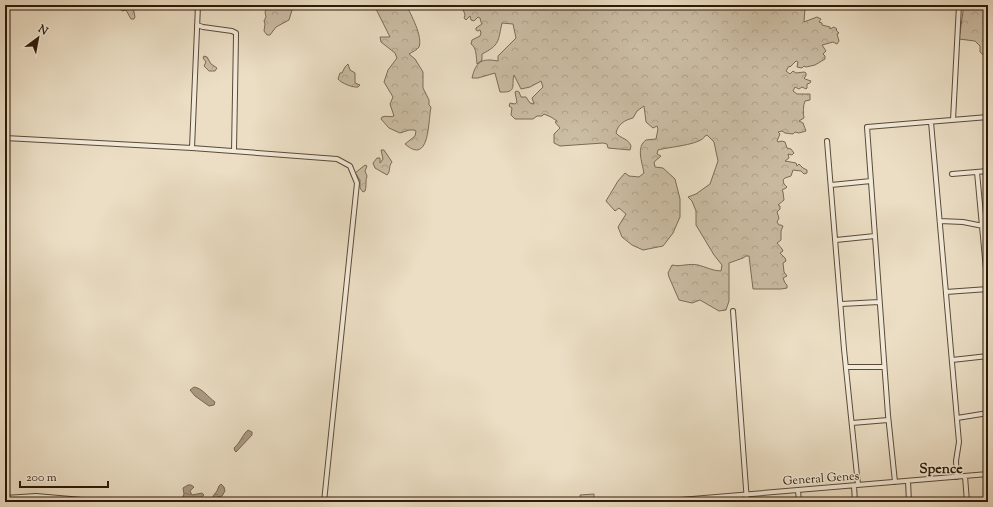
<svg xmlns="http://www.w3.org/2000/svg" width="993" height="507" viewBox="0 0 993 507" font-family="'Sorts Mill Goudy',serif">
  <defs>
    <pattern id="forest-crowns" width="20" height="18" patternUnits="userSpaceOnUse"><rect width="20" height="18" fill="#cbbda4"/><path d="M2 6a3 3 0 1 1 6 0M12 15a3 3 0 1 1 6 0" fill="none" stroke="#afa28c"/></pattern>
    <pattern id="water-ripples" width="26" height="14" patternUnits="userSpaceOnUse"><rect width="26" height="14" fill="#aa9b84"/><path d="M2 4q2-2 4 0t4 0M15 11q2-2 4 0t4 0" fill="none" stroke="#8b7e6a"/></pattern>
  </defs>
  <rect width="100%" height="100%" fill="#ebdec4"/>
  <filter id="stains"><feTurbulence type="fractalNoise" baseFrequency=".005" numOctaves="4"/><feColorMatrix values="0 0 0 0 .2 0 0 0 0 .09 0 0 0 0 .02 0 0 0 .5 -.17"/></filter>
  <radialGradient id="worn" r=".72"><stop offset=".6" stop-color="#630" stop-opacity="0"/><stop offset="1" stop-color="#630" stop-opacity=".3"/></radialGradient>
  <!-- grass -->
  <path fill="#cbbda4" stroke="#7c6b56" d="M594,494V501L581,502L580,495Z"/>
  <!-- forest -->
  <path fill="url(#forest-crowns)" stroke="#7c6b56" d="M114,5H131L133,7L135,17L134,19H131L126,10L122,11L120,7Z
    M269,5H299L292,10L289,20L276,27L270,35H267L264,31L265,24L264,21L266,17L265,12Z
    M374,5H406C411,14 423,37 419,47C417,50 412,52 409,54L415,59L423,72V88L429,100V105L431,107C428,121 430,166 405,144L415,136L416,131L414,130H409L400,133L389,128L381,119L382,117C386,115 390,118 394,116L390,104L393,97L384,82L388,70L397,58L395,53L381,42L380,37H390Z
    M463,5H806L805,8L804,22L817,17L821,19L819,22L822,23V25L830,27V29L834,27L837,29L836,30L839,33L837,34L839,41L837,44L833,42L822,45L826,51L823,54L825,56V59L815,65L806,67L804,66L802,68L797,67L798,62L796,61L790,67L789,66L786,71L790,74L793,71L796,73L804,72L806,73V76L804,78L805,79L811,81L810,83L807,84V88L806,89L802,87L799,89L795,87L793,91L797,94H810V100L805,101C803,105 803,114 804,118L799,121L803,123L806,131L799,133L795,132L793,134L785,133L782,131L778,132L780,134L777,141L778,142L782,141L785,142L787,148L791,149L794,153L792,155L788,154L789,158L785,161L796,163L797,166L799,164L803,168L807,170V173L804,174L801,171L793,170L791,176L785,178L783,180L784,184L787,187L786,188L782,190L783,192L784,200L778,205L780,206V209L777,212L779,218L777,222L779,225H781L783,226L781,231V240L777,243L782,249L783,251L780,253L785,258L786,261L783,263L784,272L787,276L783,278L785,283L787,285V288L781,289H753L749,256H746L743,258L729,263V301L726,310L719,311L700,300L692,303L679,300L669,277L668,273L672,265C681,267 689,263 698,265C706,267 713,271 721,271L722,265L714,255L696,225V211L692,201L688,197L696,194L710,184L718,161L714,142L707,135L705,136C701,145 668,147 658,150L657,154L661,156L654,162L655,167L663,168L675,179L680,199V217L673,233L663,246L643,250L632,245L622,237L618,227L626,214L619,208L615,211L606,201L618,181L625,173L629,176L639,177L644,173C642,162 636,147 646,140L656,139L658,129L657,126L653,128L646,122L644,106L637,111L633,118C625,120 618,124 616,133C621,139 628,138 631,146L630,150L608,148L607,144L603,143L560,146L554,143V134L560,128L555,122L557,121L551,117L544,114L542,116H537L533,119H515L511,115L512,108L509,106L510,103L515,104L517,102L515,92L517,91L519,92L521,97H526L530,103L534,104L532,98L543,87L541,81L530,87L521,89L514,75C511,85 518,93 500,92L495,73L478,78H472C476,61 482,58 498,61V56L516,38L513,24L502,23C498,41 500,45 482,54V60L477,64C476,57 477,48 471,44L472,40L480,36L481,33L480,30L478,31L476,30V28L482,24L481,22L480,18L478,17L474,21L471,20L470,16L466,20L464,18L465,15L463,9Z
    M964,5H967L968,7L972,5H988V59L980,52V46L975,41L959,39Z
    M204,56L207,57L211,64L217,68L215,71H209L204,66L206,62L203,58Z
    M348,64L350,70L355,73V83L360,85L358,87C353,88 341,83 338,79L340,73H342L345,67Z
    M381,150H384L392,162C388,167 391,171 387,175L375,168L373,163L377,158H380V163L383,159Z
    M365,165L367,166L365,171L367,176C365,181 367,186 365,191L363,192L360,188V180L355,173Z"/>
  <!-- water -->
  <path fill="url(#water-ripples)" stroke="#786752" d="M194,387C202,388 208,397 215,402L214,405L209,406L195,396L190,390Z
    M248,430L252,432V435L236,452L235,451L234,448C241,442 242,435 248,430Z
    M221,484L224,487L225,491L222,496L214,498L213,496L217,491L219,486Z
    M188,485H191L194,487L190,491L192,495L202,493L204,495L195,502L184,501L182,499L184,494L183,488Z"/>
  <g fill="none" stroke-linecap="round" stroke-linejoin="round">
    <!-- minor casing -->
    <g stroke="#5c4a37" stroke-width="6">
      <path id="minor" d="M197,25L203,27L232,31L236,33V36L234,151
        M953,120L959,5
        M931,122L958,431L959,442L956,461L957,477
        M5,138L192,148L337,159L350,166L357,183L324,502
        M827,141L844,349L858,485
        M192,148L198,5
        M977,172L988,291
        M952,174L988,171
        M831,185L871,181
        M940,221L963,222L988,227
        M836,240L875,236
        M946,292L988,289
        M841,304L879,302
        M733,311L747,502
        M952,360L988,356
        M846,367H884
        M957,418L988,413
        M852,423L888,420
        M965,476L967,502
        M908,481L909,502
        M895,482L888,415L867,127L988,117
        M854,486L855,502
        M798,490L799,502
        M5,498L36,496L105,502
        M36,502V496
        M656,502L988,474"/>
    </g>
    <!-- minor -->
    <use href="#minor" stroke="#f2ead9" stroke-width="4"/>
  </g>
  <g text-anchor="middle" stroke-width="3" stroke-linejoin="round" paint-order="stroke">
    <!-- street labels -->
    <g font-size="12" fill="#2d1908" stroke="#f2ead9">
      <text transform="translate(821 478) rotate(-4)" y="4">General Genes</text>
    </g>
    <!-- quarter labels -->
    <g font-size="14" font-weight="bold" fill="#2d1908" stroke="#f2ead9">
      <text x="941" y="473">Spence</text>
    </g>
  </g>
  <!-- margin -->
  <rect width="993" height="507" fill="none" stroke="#ebdec4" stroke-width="20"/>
  <rect x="6" y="6" width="981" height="495" fill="none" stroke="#2d1908" stroke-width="2"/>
  <rect x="10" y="10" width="973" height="487" fill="none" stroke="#2d1908"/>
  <!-- north arrow -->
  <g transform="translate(38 38) rotate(32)" stroke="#f2ead9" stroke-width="3" paint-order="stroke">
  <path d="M0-3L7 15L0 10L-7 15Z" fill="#2d1908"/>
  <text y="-6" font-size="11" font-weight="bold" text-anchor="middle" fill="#2d1908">N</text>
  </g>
  <!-- scale -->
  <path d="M20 481v6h88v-6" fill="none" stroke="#2d1908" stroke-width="2"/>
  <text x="26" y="481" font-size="12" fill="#2d1908" stroke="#f2ead9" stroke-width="3" paint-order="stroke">200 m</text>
  <rect width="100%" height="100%" filter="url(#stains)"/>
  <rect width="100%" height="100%" fill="url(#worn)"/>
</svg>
